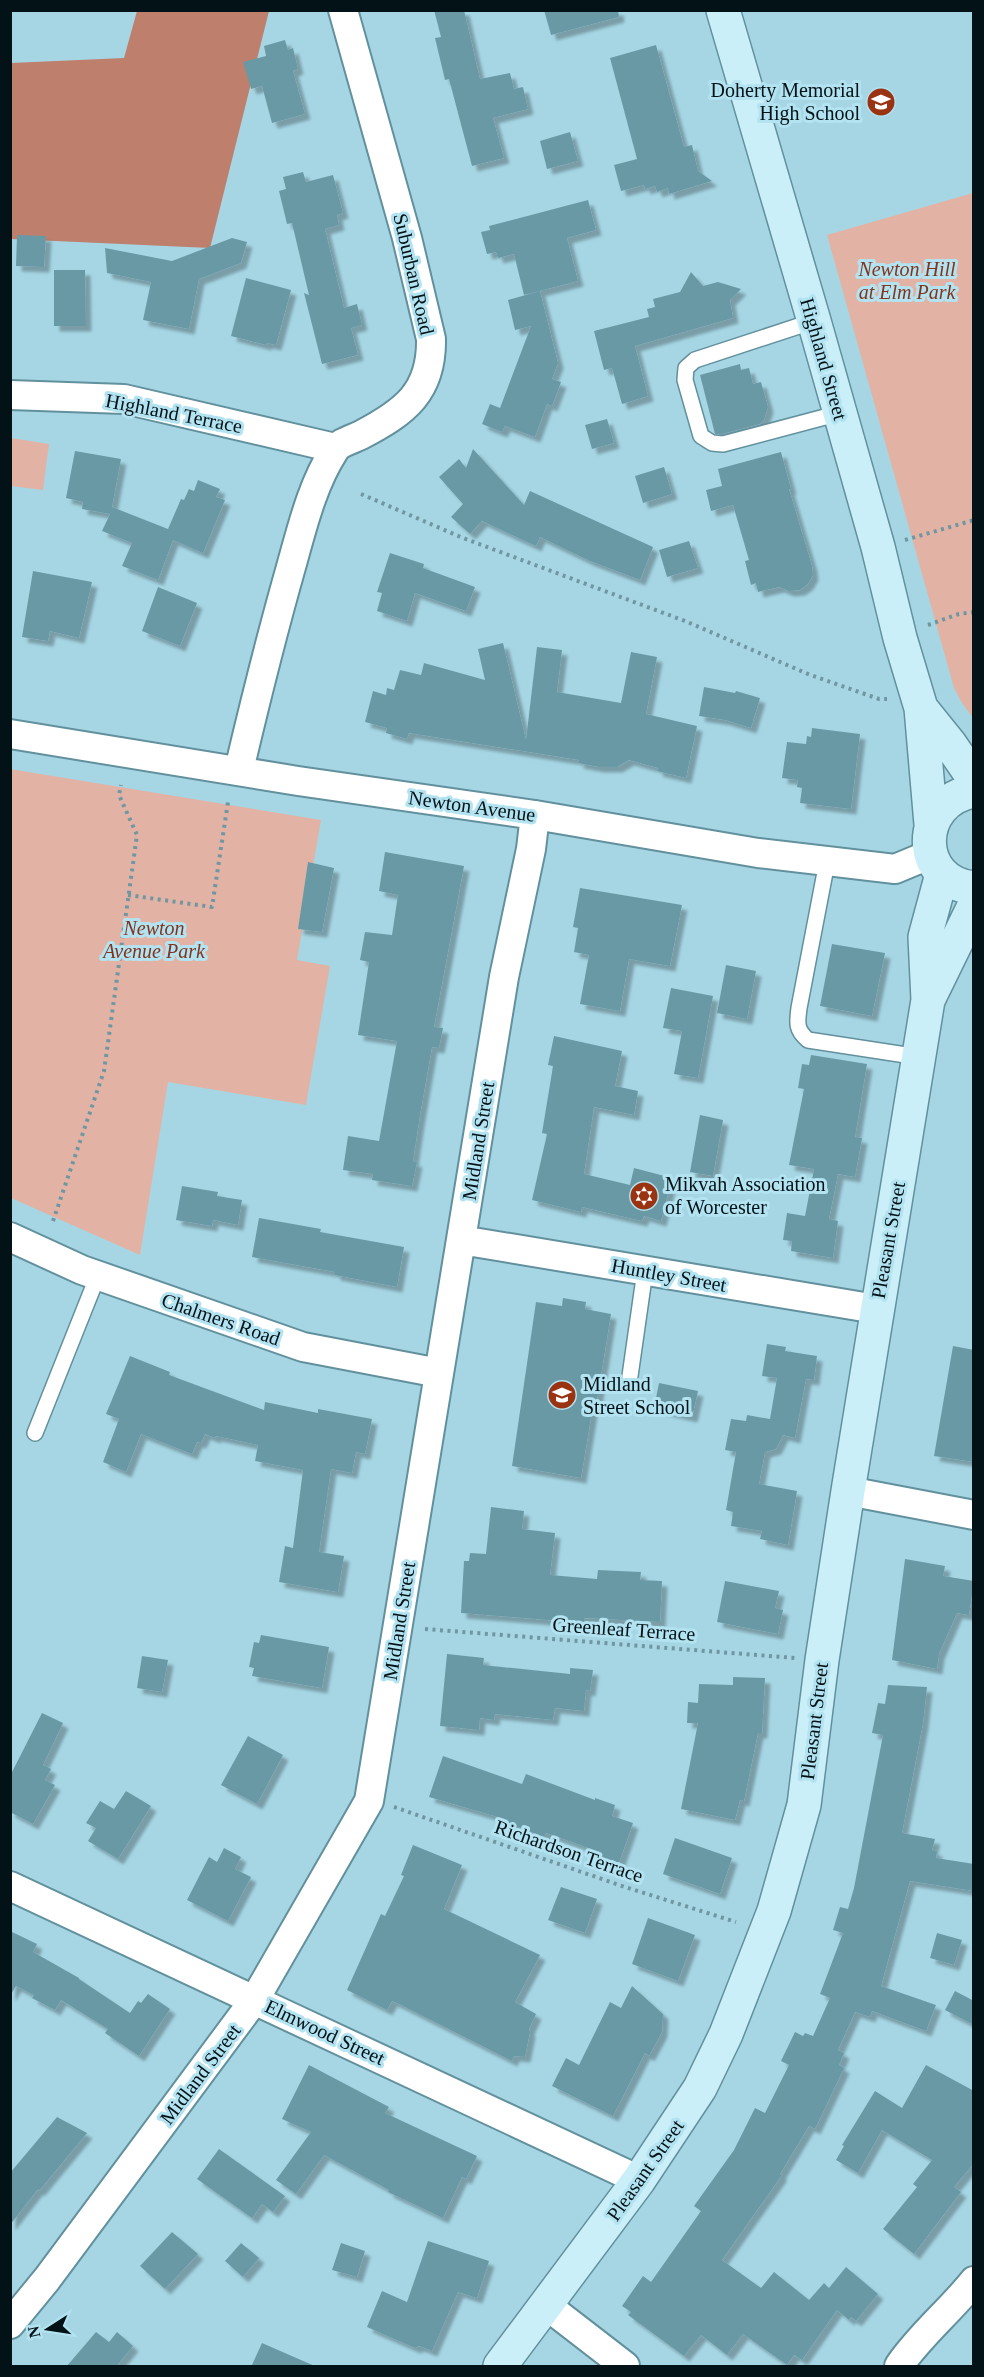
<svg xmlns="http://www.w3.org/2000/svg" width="984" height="2377" viewBox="0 0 984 2377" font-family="'Times New Roman',serif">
  <defs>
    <filter id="shadow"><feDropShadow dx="5.5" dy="5.5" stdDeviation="1.5" flood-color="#0004"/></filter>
  </defs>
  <rect width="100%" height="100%" fill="#a6d6e4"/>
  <!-- green -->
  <path fill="#e2b3a5" d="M973,193H974L973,718L962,703L954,688L827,235Z
    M11,438L49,444L43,490L11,486Z
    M10,769L321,820L297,960L330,966L306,1105L168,1082L140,1255L11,1198Z"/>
  <!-- forest -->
  <path fill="#be7f6d" d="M137,11H269L210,248L11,239V63L124,58Z"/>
  <!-- building -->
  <path fill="#6b99a6" filter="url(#shadow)" d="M434,10H464L480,79L510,73L514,89L523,87L528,109L493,118L504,158L472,166L449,79L445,80L435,38L441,37Z
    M544,10H618L619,17L551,35Z
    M285,40L288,50L293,48L298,69L293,71L305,114L272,123L262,86L251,89L243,62L266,56L264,46Z
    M656,45L684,147L692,145L698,171L712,181L669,194L668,188L657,192L655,186L645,189L644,185L621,191L614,165L637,159L610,58Z
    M570,132L578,161L547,169L540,141Z
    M303,172L306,182L333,175L343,213L337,215L339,225L325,229L344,308L357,304L362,325L351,328L358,355L322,364L304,293L309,295L292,223L287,224L279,191L286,189L283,177Z
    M588,200L596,230L567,238L578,281L524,295L514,254L498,258L496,252L487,254L481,232L490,230L489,226Z
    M17,235L46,236L44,267L16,266Z
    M232,238L247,242L241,263L199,279L189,329L143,320L151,282L107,273L105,248L172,261Z
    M54,270H85L86,326H54Z
    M691,272L703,286L718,282L741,289L730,300L733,318L635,346L648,396L622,404L612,368L604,370L594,331L649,317L647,309L655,307L653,299L680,292Z
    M246,278L291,290L276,345L267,343L266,345L231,336Z
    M540,291L558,363L552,379L561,382L552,406L547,404L535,437L505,426L502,432L482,424L490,404L500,408L531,326L515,330L508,300Z
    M740,364L741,370L749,368L753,384L761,382L768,407L764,420L760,424L722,434H715L700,375Z
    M607,419L614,443L592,449L585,425Z
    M473,449L524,505L530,491L653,547L640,580L590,561L540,537L536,546L482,521L470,534L451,517L463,504L439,477L459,459L466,468Z
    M75,451L121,459L112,507L168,529L181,499L184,500L189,489L194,491L198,480L220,489L216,497L225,500L203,553L173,540L158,580L122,566L132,543L102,531L110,514L82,509L83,502L66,498Z
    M781,452L791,489H789L812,566L813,575L808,584L800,590L789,591L779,587L758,592L756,583L751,585L745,561L749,560L733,505L711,511L706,490L722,486L718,469Z
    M664,467L672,494L643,503L635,476Z
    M689,541L698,568L667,577L659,550Z
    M390,553L424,564L423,568L475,587L466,611L415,593L407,621L377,611L382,593L377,592Z
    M33,571L92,582L79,638L50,631L48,641L22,637Z
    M158,587L197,603L180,646L142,631Z
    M503,643L526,740L537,647L562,650L557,692L621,703L631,652L657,657L646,714L697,726L686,778L657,771L658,768L629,760L617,767H599L578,763L579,760L409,733L407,739L386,733L387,728L365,722L373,691L386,695L387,688L394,690L400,670L421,675L424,663L485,680L478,649Z
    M704,687L735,693L736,691L760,698L751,728L725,720L699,716Z
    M812,728L860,734L851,809L800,803L802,788L797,787L798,780L782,778L787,742L806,744L807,736L811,737Z
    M385,852L464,866L434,1027L443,1028L439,1048L432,1047L420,1115L413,1161L417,1162L412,1186L372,1180L373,1174L343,1170L348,1136L379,1141L397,1041L358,1035L369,962L360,960L365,932L392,935L398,895L379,891Z
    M308,862L334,868L322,932L298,929Z
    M580,888L682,905L670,966L629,959L620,1011L580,1004L589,955L574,952L578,928L573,927Z
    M832,944L885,953L872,1016L820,1006Z
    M726,965L756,971L747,1019L717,1013Z
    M671,988L713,996L698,1078L674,1074L682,1031L663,1028Z
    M554,1036L622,1051L615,1086L638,1091L634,1115L594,1107L584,1174L630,1185L634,1168L672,1178L661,1221L644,1216L642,1221L582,1207L581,1212L532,1200L547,1134L542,1133L553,1066L548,1065Z
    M811,1055L867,1064L855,1137L862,1138L855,1177L838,1174L829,1219L838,1221L833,1258L791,1251L792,1241L783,1240L787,1213L805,1216L814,1169L789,1165L804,1089L798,1088L802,1064L809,1065Z
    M700,1115L723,1120L713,1176L690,1172Z
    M182,1186L218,1192L217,1196L242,1200L238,1225L213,1220L212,1226L176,1220Z
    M259,1218L321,1229L320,1232L404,1247L397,1287L335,1275V1272L252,1257Z
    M563,1298L586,1302L585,1309L611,1314L597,1400L594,1399L581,1478L512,1466L536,1302L562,1306Z
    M767,1344L786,1347L785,1351L817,1356L814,1380L806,1379L795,1438L783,1435L776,1449L765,1452L759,1484L797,1491L788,1545L760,1539L762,1531L731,1526L733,1512L726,1510L736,1452L725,1450L731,1419L746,1421L747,1415L770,1419L777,1378L762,1376Z
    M953,1346L974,1350V1462L934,1456Z
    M130,1356L170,1372L169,1375L264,1410L265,1402L318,1413V1409L372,1419L365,1454L356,1452L352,1473L331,1469L319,1552L344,1556L338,1592L279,1582L285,1546L293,1548L303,1470L255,1461L258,1445L216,1436L215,1438L205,1434L201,1443L197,1442L192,1454L141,1434L126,1472L103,1462L119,1419L106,1414Z
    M659,1383L698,1391L692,1417L654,1408Z
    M491,1507L524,1511L522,1529L555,1533L550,1575L597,1579L598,1570L641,1572L640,1580L662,1581L660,1622L584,1618V1623L461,1613L464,1561H469L470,1553L486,1554Z
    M905,1559L945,1566L943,1576L974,1581L969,1615L957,1613L939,1654L937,1669L892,1660Z
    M725,1581L779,1591L775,1608L783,1610L778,1634L717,1622Z
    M261,1635L329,1647L322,1688L252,1676L254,1668L249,1667L254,1642L259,1643Z
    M447,1654L484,1658L483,1665L570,1674V1668L593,1670L590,1691L586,1690L584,1711L555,1708L553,1720L495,1714L494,1720L480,1718L479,1730L440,1726Z
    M142,1656L168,1660L162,1692L137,1688Z
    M733,1677L765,1678L762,1733H758L744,1801L740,1800L735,1820L681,1809L698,1723H687L688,1702L698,1703L699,1684L733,1685Z
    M888,1685L927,1687L923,1723L902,1833L935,1839L932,1850L937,1851L936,1858L974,1864V1891L910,1881L881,1986L936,2005L926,2031L872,2011L870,2017L855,2012L838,2050L844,2053L839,2065L844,2068L815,2129L809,2126L780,2174L782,2175L722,2260L761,2288L774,2272L809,2300L824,2283L829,2288L846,2267L878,2294L856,2321L851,2317L849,2320L837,2310L802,2360L794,2355L787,2365L743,2334L727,2355L701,2335L684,2356L628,2315L631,2312L622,2306L643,2276L651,2282L701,2211L694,2206L734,2150L755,2108L765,2113L789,2065L781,2061L795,2032L803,2036L805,2033L813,2036L830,1998L820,1994L843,1933L833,1930L840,1907L848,1909L854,1888L883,1735L872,1733L878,1703L885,1704Z
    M42,1713L63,1723L43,1765L51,1769L45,1780L55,1785L33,1824L10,1812V1776Z
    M248,1736L283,1755L257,1804L221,1785Z
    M443,1756L522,1784L526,1774L595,1800V1798L615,1805L612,1816L633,1823L619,1863L598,1856L600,1852L546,1833L544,1837L507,1823L508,1820L429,1797Z
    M126,1791L151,1806L118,1859L88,1841L96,1828L86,1823L100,1801L114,1809Z
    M675,1838L732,1858L720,1894L663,1874Z
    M413,1845L462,1865L444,1909L540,1955L515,2002L536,2014L529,2029L530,2032L525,2057L514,2056L512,2061L399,2004L392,2001L387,2010L347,1990L381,1914L385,1916L404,1876L401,1875Z
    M224,1848L241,1857L235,1869L251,1877L228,1921L187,1900L209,1857L217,1862Z
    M561,1887L597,1899L585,1933L548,1920Z
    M648,1918L695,1935L678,1981L632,1964Z
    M10,1931L37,1944L33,1952L79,1978V1979L130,2013L138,2001L141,2003L148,1994L170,2009L139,2056L105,2033L108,2029L61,2000L55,2010L32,1998L34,1995L16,1986L10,1996Z
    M937,1933L962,1940L954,1965L930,1958Z
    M632,1986L663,2014L662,2032L649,2056L645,2053L613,2116L552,2086L566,2058L579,2065L610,2002L621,2008Z
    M955,1991L974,2001V2025L945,2010Z
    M309,2065L389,2107L385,2113L477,2156L466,2179L462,2177L443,2218L388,2192L389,2190L324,2155L296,2194L276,2180L311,2132L282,2119Z
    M926,2065L974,2091V2163L954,2187L961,2192L914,2254L883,2229L917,2187L913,2184L932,2160L882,2130L858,2173L836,2160L844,2146L842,2145L875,2091L902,2108Z
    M57,2117L87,2133L39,2191L38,2189L10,2225V2173Z
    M219,2149L285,2196L273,2212L262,2204L252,2218L197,2179Z
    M172,2232L198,2254L165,2289L140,2266Z
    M428,2241L489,2261L477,2298L458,2292L432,2351L419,2346L415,2348L367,2327L382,2291L407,2302Z
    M241,2243L259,2258L243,2277L225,2261Z
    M341,2243L365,2251L357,2277L332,2270Z
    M96,2332L109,2342L117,2332L133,2346L116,2367H66Z
    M262,2343L317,2367H251Z"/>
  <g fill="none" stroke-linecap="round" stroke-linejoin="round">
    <!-- service casing -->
    <g stroke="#62909d" stroke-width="18">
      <path id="service" d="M814,321L695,360L686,368L685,380L701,436L712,443L723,444L840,413
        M827,862L799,1008C797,1023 796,1030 808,1040L919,1057
        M630,1376L645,1271
        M35,1433L98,1275"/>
    </g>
    <!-- minor casing -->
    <g stroke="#62909d" stroke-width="32">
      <path id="minor" d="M10,395L124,399L335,448
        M10,734L298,781L535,815L758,853L895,869L931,854
        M239,770C255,702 272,634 291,567C302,528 312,485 334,451C338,443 353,439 361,435C405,412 432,392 431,339L407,238L343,10
        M10,1237L82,1270L303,1347L439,1373
        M461,1240L876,1309
        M848,1491L974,1515
        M10,1886L639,2180
        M546,2305L625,2366
        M10,2324L47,2279L255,1999L369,1801L504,977L531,849L535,815
        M899,2366C920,2335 950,2311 974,2281"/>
    </g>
    <!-- secondary casing -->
    <g stroke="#62909d" stroke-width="36">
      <path id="secondary" d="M723,10L814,321L878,547L900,638L921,708L931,824
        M921,708L950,744L974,779
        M974,791C915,801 914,882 974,888
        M929,998L974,906
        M500,2366L639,2180L700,2088L726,2034L774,1911L804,1805L822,1660L848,1491L928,1000L925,937L942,874"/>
    </g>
    <!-- path -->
    <path stroke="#7096a1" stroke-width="4" stroke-dasharray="3 4.5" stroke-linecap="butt" d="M361,494L463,538L685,621L808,674L879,699H887
      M905,540L974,520
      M928,625L959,614L974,612
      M128,895L212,907L228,802
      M53,1221L104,1071L137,835L119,795L121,785
      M425,1629L795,1658
      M394,1807L625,1887L736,1922"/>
    <!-- service -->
    <use href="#service" stroke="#fff" stroke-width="15"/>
    <!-- minor -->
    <use href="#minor" stroke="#fff" stroke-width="28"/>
    <!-- secondary -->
    <use href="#secondary" stroke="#caeff8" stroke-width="33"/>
  </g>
  <!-- icons -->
  <defs>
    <g id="school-disc" transform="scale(1.5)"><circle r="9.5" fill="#9a3311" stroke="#b3e3f1"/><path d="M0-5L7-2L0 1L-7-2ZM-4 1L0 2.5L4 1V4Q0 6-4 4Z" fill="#fff"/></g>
    <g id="synagogue-disc" transform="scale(1.5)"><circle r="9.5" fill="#9a3311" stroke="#b3e3f1"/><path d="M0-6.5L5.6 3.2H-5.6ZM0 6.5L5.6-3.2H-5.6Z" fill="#fff"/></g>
  </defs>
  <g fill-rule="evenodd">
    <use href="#school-disc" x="881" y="102"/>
    <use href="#synagogue-disc" x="644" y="1196"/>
    <use href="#school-disc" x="562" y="1395"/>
  </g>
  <g text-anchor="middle" stroke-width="6" stroke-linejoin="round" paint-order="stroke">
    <!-- poi labels -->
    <g font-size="20" fill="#021217" stroke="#b3e3f1" text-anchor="start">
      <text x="860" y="97" text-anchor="end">Doherty Memorial<tspan x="860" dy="23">High School</tspan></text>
      <text x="665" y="1191">Mikvah Association<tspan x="665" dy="23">of Worcester</tspan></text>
      <text x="583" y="1391">Midland<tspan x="583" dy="23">Street School</tspan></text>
    </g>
    <!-- park labels -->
    <g font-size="20" font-style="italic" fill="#82341d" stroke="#b3e3f1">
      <text x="907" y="276">Newton Hill<tspan x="907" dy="23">at Elm Park</tspan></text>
      <text x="154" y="935">Newton<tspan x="154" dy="23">Avenue Park</tspan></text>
    </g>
    <!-- street labels -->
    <g font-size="20" fill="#021217" stroke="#b3e3f1">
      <text transform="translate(414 274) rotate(77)" y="7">Suburban Road</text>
      <text transform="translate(824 359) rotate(74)" y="7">Highland Street</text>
      <text transform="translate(174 413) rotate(11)" y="7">Highland Terrace</text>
      <text transform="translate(472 806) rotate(8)" y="7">Newton Avenue</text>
      <text transform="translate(478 1141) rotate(-81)" y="7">Midland Street</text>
      <text transform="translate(888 1240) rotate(-80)" y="7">Pleasant Street</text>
      <text transform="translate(669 1275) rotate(10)" y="7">Huntley Street</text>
      <text transform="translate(221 1319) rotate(19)" y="7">Chalmers Road</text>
      <text transform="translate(399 1621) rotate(-81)" y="7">Midland Street</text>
      <text transform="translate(624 1629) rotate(4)" y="7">Greenleaf Terrace</text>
      <text transform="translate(814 1721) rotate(-83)" y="7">Pleasant Street</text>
      <text transform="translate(569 1851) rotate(19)" y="7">Richardson Terrace</text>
      <text transform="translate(325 2032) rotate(25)" y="7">Elmwood Street</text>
      <text transform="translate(200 2074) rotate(-53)" y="7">Midland Street</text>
      <text transform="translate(645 2170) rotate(-55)" y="7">Pleasant Street</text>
    </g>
  </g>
  <!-- border -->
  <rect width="984" height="2377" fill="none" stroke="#021217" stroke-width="24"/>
  <!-- north arrow -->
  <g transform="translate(48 2329) rotate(258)" stroke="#b3e3f1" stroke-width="4.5" paint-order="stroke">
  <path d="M0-4.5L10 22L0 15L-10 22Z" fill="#021217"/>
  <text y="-9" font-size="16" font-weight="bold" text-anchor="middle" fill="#021217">N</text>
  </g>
</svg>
